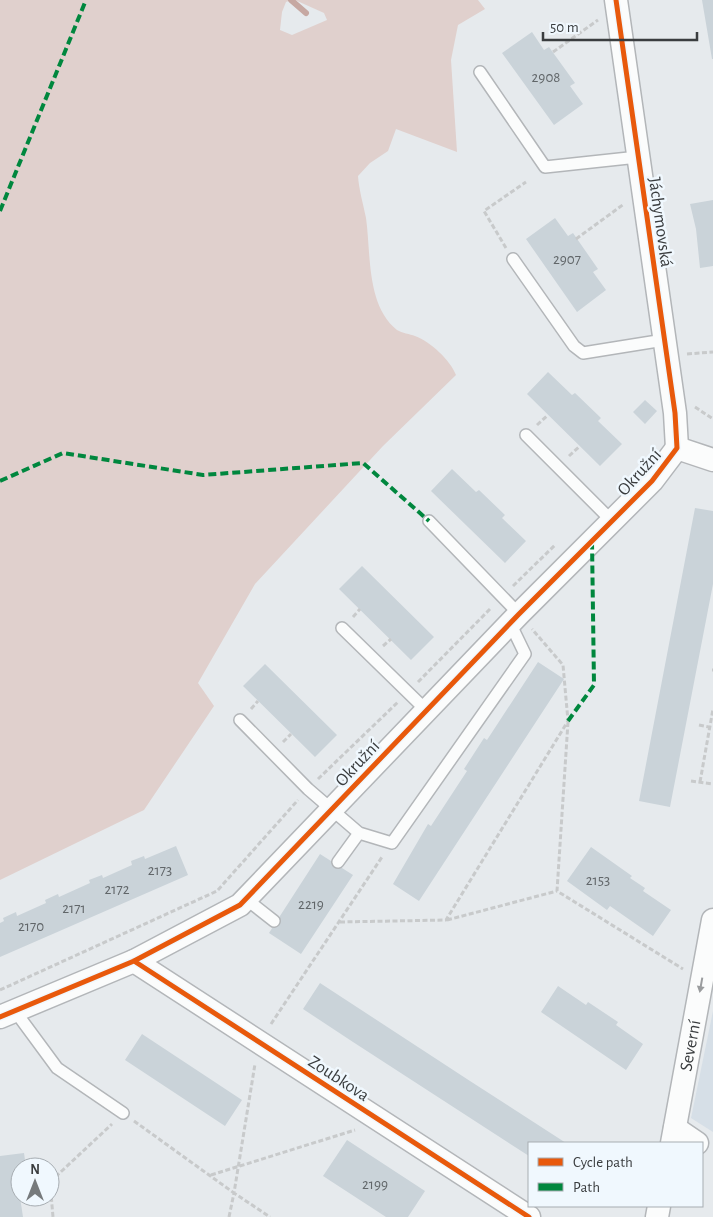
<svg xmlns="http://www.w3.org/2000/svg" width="713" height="1217" viewBox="0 0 713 1217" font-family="'Alegreya Sans',sans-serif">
  <rect width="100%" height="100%" fill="#e6eaed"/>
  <!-- built -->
  <path fill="#d6dfe7" d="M713,1011V1132L691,1118Z"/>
  <!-- green -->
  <path fill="#e0d0cd" d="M0,0H291L286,2L282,12L280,30L292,35L327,20L324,13L295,0H478L485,9L458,25L451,60L457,152L396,129L388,151L370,163L358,176C359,190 363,203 366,218C371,253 366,305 397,330C402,333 410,334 415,336C431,342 450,360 456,375L383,446L255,584L198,683L214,706L144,810L0,880Z"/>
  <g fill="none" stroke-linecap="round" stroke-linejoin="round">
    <!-- stream -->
    <path stroke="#c6a8a2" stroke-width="6" d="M291,0L306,13"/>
  </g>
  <!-- building -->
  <path fill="#cad3d9" d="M702,0H713V59H712Z
    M532,32L544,50L549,47L575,83L570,86L583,104L554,125L502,53Z
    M713,200V266L700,268L696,229L690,204Z
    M555,218L568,236L573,233L598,269L593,272L606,290L577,312L526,239Z
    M548,372L572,395L575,393L601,418L598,421L622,444L600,466L527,394Z
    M645,400L657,411L645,424L633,412Z
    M452,469L476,492L479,490L505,515L502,518L526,541L505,563L431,491Z
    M695,508L713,511V584L670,807L639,801Z
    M362,566L434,637L411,660L339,589Z
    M538,662L564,679L419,901L393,884L428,824L431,826L467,771L464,769L484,738L487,740Z
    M265,664L337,735L315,757L243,686Z
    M176,846L188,875L0,957V923L4,921L3,918L16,912L17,916L46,903L45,900L58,894L59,897L90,883L89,880L102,875L103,878L132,865L131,861L144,856L145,859Z
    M591,847L632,876L630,878L645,888L643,891L671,910L653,936L610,906L607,910L567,881Z
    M320,854L353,875L301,954L269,933Z
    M320,983L470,1081L566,1143H529V1156L353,1042L303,1009Z
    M558,986L586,1005L588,1002L618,1022L616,1025L643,1044L626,1070L541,1012Z
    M142,1034L242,1100L225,1126L125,1060Z
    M347,1140L425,1191L408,1217H386L323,1176Z
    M24,1153L26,1167H20V1197L23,1217H0V1156Z"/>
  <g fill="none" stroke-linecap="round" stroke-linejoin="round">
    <!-- service casing -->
    <g stroke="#b3b6b9" stroke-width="14">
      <path id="service" d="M480,72L545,167L638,157
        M513,259L574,346L583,353L664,340
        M526,435L612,521
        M429,521L519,614
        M342,628L426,710
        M240,720L308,789L359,833L392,843L525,654L510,623
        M338,862L359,833
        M246,899L274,921
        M15,1011L57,1068L123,1113"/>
    </g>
    <!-- minor casing -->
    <g stroke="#b3b6b9" stroke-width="25">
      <g id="minor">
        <path d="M616,0L675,413L677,448"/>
        <path d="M677,448L713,460"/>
        <path d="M134,961L529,1217"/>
        <path d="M0,1017L134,961L240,905L519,614L652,481L677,448"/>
        <path d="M675,1128L697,1143"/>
        <path id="s1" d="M672,1143L713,920"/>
        <path d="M657,1217L659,1206"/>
      </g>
    </g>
    <!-- path -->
    <path stroke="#c8cacb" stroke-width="3" stroke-dasharray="5 2.5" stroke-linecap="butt" d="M553,52L598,20
      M576,239L624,204
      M506,248L484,211L526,182
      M687,354L713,352
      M695,407L713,419
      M537,425L548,415
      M569,456L580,446
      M513,586L555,545
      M353,617L360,609
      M383,646L391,639
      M712,670H713
      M418,682L491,608
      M251,709L258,701
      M568,722L557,891L683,969
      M699,725L713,728
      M283,742L291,734
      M318,779L398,702
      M691,781L713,784
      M700,782L713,709
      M447,920L557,891
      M340,922L446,920L568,721L563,665L532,629
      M0,990L217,891L298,800
      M271,1024L382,857
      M134,1121L234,1193L255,1064
      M211,1175L355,1130
      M50,1182L112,1124
      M50,1182L53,1217
      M229,1217L234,1193L270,1217"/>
    <!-- service -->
    <use href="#service" stroke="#fbfcfc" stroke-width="11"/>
    <!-- minor -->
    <use href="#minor" stroke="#fbfcfc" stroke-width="22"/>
    <!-- quiet -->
    <path stroke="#00873e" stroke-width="4" stroke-dasharray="8 4" stroke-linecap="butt" d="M0,211L86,0
      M0,481L63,453L203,475L363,463L429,521
      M568,721L594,685L592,541"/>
    <!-- cycleway casing -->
    <g stroke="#f0f8fe" stroke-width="8">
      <path id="cycleway" d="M134,961L529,1217
        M0,1017L134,961L240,905L519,614L652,481L677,448L675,413L616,0"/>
    </g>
    <!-- cycleway -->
    <use href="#cycleway" stroke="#e8590c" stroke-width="5"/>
  </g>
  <!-- one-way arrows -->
  <defs><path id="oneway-solid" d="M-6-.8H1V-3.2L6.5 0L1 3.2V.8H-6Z" transform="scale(1.25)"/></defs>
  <use fill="#9a9c9e" href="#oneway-solid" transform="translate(701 985) rotate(100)"/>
  <g text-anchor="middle" stroke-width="5" stroke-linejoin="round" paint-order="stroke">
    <!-- number labels -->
    <g font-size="15" fill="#616669">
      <text x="546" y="82">2908</text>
      <text x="567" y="264">2907</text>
      <text x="160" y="875">2173</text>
      <text x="598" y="885">2153</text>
      <text x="117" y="894">2172</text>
      <text x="311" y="909">2219</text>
      <text x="74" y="913">2171</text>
      <text x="31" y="931">2170</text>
      <text x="375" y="1189">2199</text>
    </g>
    <!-- street labels -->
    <g font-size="18" fill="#3a3d3f" stroke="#f0f8fe">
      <text transform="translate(661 222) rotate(82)" y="6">Jáchymovská</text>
      <text transform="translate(639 472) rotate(-48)" y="6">Okružní</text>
      <text transform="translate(357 763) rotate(-47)" y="6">Okružní</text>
      <text dy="6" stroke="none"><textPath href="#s1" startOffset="99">Severní</textPath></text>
      <text transform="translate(339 1078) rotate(33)" y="6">Zoubkova</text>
    </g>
  </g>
  <!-- legend -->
  <rect x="528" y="1142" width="175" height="65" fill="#f0f8fe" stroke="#a7adb2"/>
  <rect x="538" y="1158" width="25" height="8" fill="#e8590c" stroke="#a7adb2"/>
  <text x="573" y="1167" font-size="15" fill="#3a3d3f">Cycle path</text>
  <rect x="538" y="1183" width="25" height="8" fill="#00873e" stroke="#a7adb2"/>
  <text x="573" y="1192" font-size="15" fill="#3a3d3f">Path</text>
  <!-- north arrow -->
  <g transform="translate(35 1182)"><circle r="24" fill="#f0f8fe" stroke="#a7adb2"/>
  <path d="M0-4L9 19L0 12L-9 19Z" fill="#767a7c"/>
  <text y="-8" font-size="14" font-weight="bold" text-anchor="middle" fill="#3a3d3f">N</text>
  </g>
  <!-- scale -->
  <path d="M543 32v8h154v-8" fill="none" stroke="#3a3d3f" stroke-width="2.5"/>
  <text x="550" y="32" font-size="15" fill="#3a3d3f" stroke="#f0f8fe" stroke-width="4" paint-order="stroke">50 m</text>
</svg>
